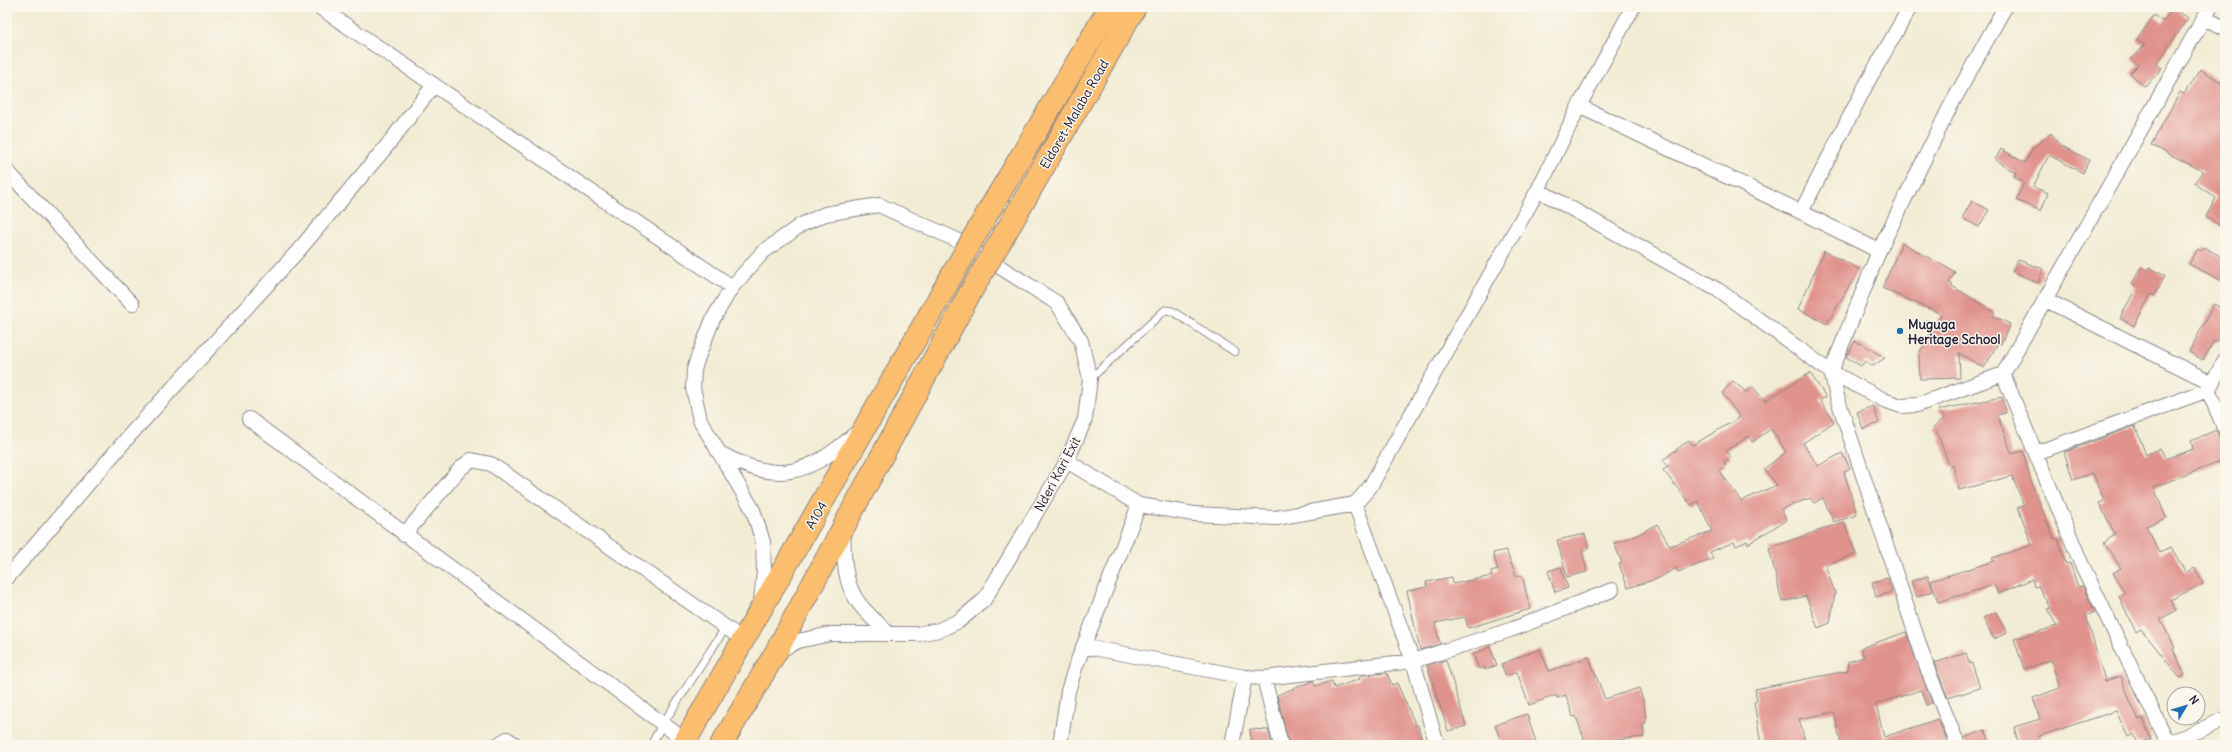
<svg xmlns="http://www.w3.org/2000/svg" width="2232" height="752" viewBox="0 0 2232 752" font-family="Delius,sans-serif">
  <rect width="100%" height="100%" fill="#fbf7ec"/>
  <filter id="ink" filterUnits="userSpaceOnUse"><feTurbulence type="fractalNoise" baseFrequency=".025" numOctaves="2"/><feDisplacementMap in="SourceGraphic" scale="8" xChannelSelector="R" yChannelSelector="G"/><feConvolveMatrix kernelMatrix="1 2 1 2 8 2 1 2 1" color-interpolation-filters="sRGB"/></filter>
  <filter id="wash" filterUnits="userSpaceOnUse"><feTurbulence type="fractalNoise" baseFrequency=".012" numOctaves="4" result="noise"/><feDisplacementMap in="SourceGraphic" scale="16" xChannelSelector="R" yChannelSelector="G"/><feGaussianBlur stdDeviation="0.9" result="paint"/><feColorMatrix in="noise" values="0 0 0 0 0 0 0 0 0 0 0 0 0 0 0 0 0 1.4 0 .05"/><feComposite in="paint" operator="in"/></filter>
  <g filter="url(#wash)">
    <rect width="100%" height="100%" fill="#f2ecd4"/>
    <g id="blocks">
      <!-- building -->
      <path fill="#e0928c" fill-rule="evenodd" d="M2173,8L2188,18L2157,64L2162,68L2145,87L2130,73L2138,65L2132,59L2145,45L2137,40L2154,15L2163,22Z
        M2200,69L2225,85V229L2206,217L2216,198L2194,183L2203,171L2151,145L2180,92L2184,94Z
        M2051,133L2062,146L2089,160L2083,173L2049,155L2033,187L2048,193L2041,211L2016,200L2024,183L2014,177L2016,173L1995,160L2001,149L2025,163L2033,148Z
        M1972,201L1989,210L1979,227L1962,218Z
        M1902,243L1955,272L1949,283L1952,284V286L1995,312L1993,316L2010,324L2001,344L1998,343L1984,368L1959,353L1960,378L1920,379L1919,354L1941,314L1882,288Z
        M2204,247L2225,259V282L2189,264L2198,249L2201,251Z
        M1824,251L1859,269L1827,324L1798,309Z
        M2018,260L2043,269L2038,283L2012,271Z
        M2141,267L2147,270L2149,267L2165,276L2154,296L2151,294L2134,326L2120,318L2137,286L2132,284Z
        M2214,304L2225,310V328L2217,342L2214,341L2203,360L2189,352Z
        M1855,341L1859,344V342L1885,358L1873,366L1865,361L1861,366L1846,357Z
        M1810,373L1826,397L1820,400L1834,422L1803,443L1818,466L1842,453L1850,468L1844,472L1857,515L1834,522L1823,498L1814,503L1810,498L1781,509L1786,520L1748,544L1747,541L1736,546L1734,542L1710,552L1713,559L1678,572L1676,568L1659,578L1628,588L1619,564L1622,563L1614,543L1637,535L1657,524L1670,546L1712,531L1698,501L1691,505L1663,470L1668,466L1663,460L1689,440L1693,445L1740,417L1722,393L1733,381L1746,392L1753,387L1765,401ZM1771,429L1786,452L1764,469L1777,485L1741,501L1719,470L1726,465L1724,462L1731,457L1726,451L1749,436L1752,442Z
        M2002,397L2006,413L1997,415L2012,454L2023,451L2030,478L2054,539L2058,538L2066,564L2070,563L2078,587L2083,586L2095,612L2086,615L2105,681L2121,676L2130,701L2139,720L2143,718L2151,740L2138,744L2134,734L2128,737L2116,711L2039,736L2043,745H2019L2014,727L2040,719L2033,698L2060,688L2051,660L2024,669L2014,639L2057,626L2047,609L2050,608L2038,586L2034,587L2032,579L1998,594L1994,585L1938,602L1931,581L1994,561L1992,558L2032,545L2018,507L2024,505L2012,476L1959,490L1953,465L1950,467L1937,432L1933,427L1945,418L1938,410Z
        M1873,406L1879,423L1863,429L1857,412Z
        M2135,426L2146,455L2160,448L2166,459L2193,449L2191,441L2216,430L2225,446V460L2154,487L2166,518L2146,526L2160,553L2171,547L2186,573L2195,568L2203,584L2170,600L2176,611L2160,619L2175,648L2173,649L2185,675L2180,678L2141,629L2136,632L2130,620L2119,596L2125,593L2113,573L2121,568L2104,543L2115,534L2099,503L2104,501L2093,473L2073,480L2064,452Z
        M1844,522L1856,554L1825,565L1835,593L1830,623L1818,628L1806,596L1782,602L1769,548Z
        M1585,534L1589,549L1582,550L1587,572L1567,577L1557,540Z
        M1506,550L1516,576L1522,575L1530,609L1468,628L1465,617L1435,623L1440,644L1420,650L1407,591L1427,587L1426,582L1452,577L1453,584L1492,576L1491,572L1498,570L1493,553Z
        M1561,567L1568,588L1555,592L1548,571Z
        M1928,576L1933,591L1917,597L1911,581Z
        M1888,578L1892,592L1876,597L1872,582Z
        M1996,612L2007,633L1994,639L1983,618Z
        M1906,632L1932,703L1926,705L1921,690L1876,704L1884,737L1938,719L1947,741L1937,745H1841L1834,712L1799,719L1806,745H1761L1754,702L1757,701L1755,689L1847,671L1848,662L1864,657L1861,648Z
        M1490,647L1497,665L1485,670L1484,667L1479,669L1473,654Z
        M1540,649L1549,671L1589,657L1605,699L1639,688L1644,703L1646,723L1643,724L1644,737L1616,740L1617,745H1586L1576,716L1573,717L1566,695L1557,698L1556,695L1529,705L1517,672L1506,676L1501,664Z
        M1966,653L1970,664L1972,663L1980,688L1948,698L1934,663Z
        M1446,660L1466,726L1448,731L1427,665Z
        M1387,673L1392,685L1397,683L1416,726L1418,725L1423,745H1289L1277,695L1313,681L1315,686L1332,681L1334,688L1360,679L1359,677L1364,675Z
        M1527,714L1536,742L1527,745H1502L1495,725Z
        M1250,729L1268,730L1272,745H1252Z
        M1985,730L1991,745H1966L1964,738Z"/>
    </g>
  </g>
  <g filter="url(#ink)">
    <use href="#blocks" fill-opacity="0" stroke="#8a8788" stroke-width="1"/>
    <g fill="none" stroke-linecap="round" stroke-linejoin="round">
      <!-- service casing -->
      <g stroke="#8a8788" stroke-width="9">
        <path id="service" d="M1090,379L1165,310L1172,311L1235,352
          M651,745L662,725L726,627"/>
      </g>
      <!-- minor casing -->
      <g stroke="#8a8788" stroke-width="16">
        <path id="minor" d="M319,7L732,287
          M2204,18L2225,28
          M1579,106L1801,212L1867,83L1910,7
          M7,171L132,304
          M1538,190L1718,290L1831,372L1884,400L1901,406L1917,405L2003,374L2210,7
          M1801,212L1879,251
          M2046,300L2212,383
          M2003,374L2081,563L2169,745
          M2208,390L2225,429
          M249,419L686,741
          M718,452C776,485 807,476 855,434
          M2036,453L2208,390L2225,360
          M1067,461L1139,505L1194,514L1276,518L1355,504L1370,487L1538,190L1579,106L1633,7
          M1355,504L1413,661L1437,745
          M843,530C844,553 843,579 856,599C864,612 878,623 888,633
          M404,535L460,469L471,460L491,464L744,640
          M7,578L130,435L298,251L386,147L434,85
          M761,602L764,572L763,542L753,510L700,420L693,388L694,370L698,357L713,319L732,287L763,252L801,225L825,214L879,205L957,240L1057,303L1081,341L1090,379L1085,419L1067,461L984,600L959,621L939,630L917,634H831L798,641L776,652
          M1083,646L1245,677L1264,678L1413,661L1513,629L1612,590
          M1264,678L1281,745
          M497,745L507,739L516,745
          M1060,745L1068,691L1075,668L1139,505
          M1232,745L1245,677
          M1958,745L1927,668L1838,400L1831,372L1879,251L1950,107L2005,7
          M2165,745L2225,719"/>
      </g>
      <!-- trunk casing -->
      <g stroke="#8a8788" stroke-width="24">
        <path id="trunk" d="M991,207L1110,7
          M1013,220L1135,7
          M683,745L947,284
          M721,745L776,652L970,293"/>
      </g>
      <!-- service -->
      <use href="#service" stroke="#fff" stroke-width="7"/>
      <!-- minor -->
      <use href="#minor" stroke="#fff" stroke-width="14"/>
      <!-- trunk -->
      <use href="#trunk" stroke="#fbbd6e" stroke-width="22"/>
      <!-- trunk-bridge casing -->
      <g stroke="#8a8788" stroke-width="24" stroke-linecap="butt">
        <path id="trunk-bridge" d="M947,284L991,207
          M970,293L1013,220"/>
      </g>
      <!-- trunk-bridge -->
      <use href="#trunk-bridge" stroke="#fbbd6e" stroke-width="22"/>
    </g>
  </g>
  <!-- markers -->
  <circle fill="#1f6fb2" stroke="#fbf7ec" stroke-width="1.5" cx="1900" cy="331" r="4"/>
  <g text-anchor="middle" stroke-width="3" stroke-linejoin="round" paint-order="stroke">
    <!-- street labels -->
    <g font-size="13" fill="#22223b" stroke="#fbf7ec">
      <text transform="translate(1074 114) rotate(-60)" y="5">Eldoret-Malaba Road</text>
      <text transform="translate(1057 474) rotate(-62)" y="5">Nderi Kari Exit</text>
      <text transform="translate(816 515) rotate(-60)" y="5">A104</text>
    </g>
    <!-- poi labels -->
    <g font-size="13" font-weight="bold" fill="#22223b" stroke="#fbf7ec" text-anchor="start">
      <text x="1908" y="329">Muguga<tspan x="1908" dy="15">Heritage School</tspan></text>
    </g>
  </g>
  <!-- margin -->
  <rect width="2232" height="752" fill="none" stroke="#fbf7ec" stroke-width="24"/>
  <!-- north arrow -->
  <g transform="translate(2186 706) rotate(52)"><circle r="19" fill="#fbf7ec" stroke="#a4a2a5"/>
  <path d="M0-3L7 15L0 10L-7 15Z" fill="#1f6fb2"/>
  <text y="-6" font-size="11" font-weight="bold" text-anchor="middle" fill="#22223b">N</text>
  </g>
</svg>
